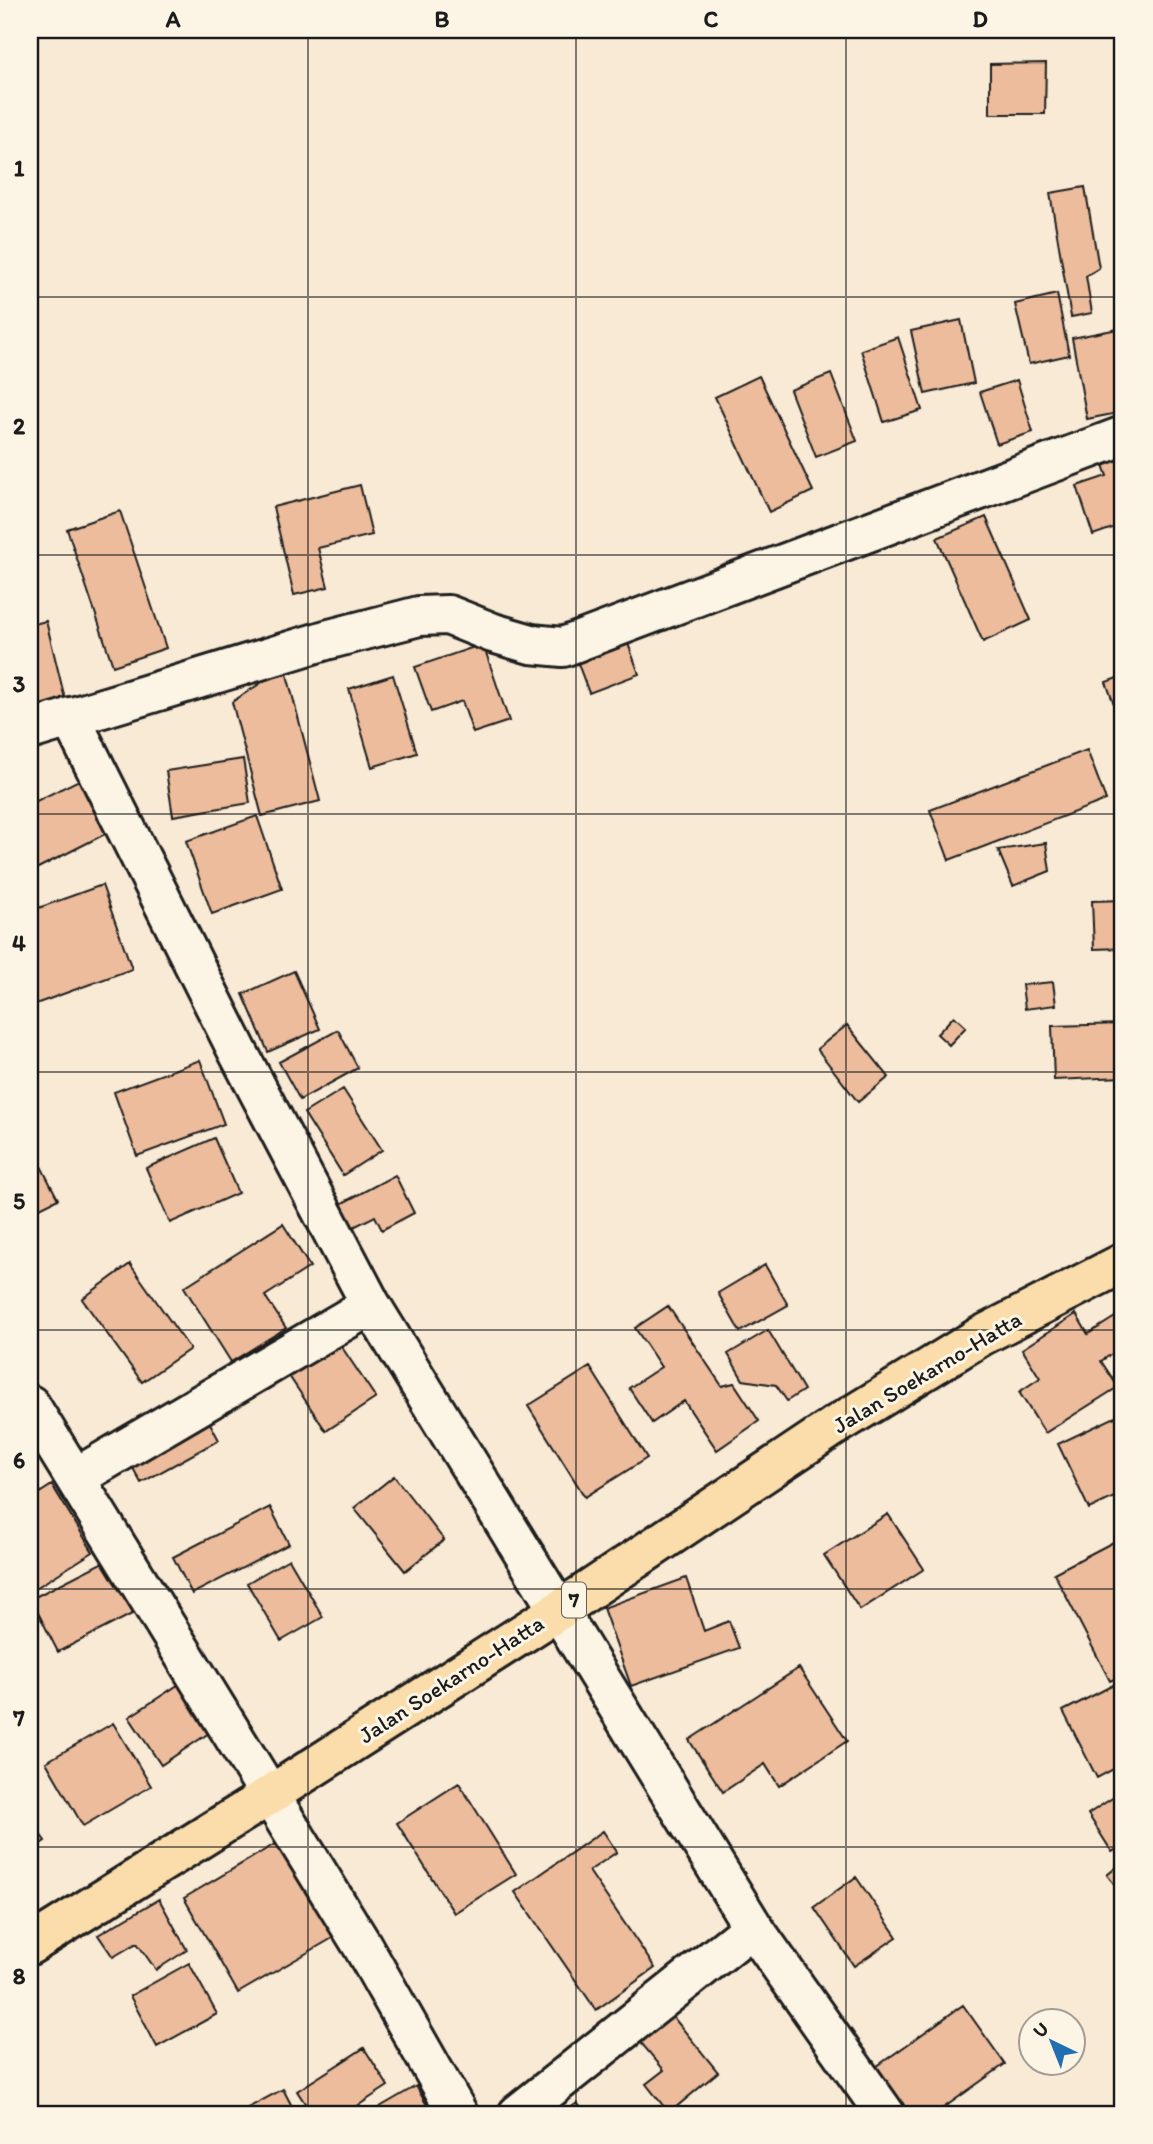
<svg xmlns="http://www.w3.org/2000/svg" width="1153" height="2144" viewBox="0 0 1153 2144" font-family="Itim,sans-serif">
  <rect width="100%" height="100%" fill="#f9ead6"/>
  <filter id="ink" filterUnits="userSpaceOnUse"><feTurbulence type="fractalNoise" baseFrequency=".0143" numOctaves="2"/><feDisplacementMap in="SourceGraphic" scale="14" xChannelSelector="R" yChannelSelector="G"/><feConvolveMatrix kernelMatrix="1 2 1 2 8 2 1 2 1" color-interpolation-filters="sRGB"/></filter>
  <g filter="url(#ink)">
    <!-- building -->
    <path fill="#ecbc9c" stroke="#1c1c1c" stroke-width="2" d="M1046,63L1045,114H990V64Z
      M1085,187L1099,268L1086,276L1092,313L1071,317L1050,193Z
      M1057,294L1069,355L1029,364L1015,304Z
      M961,320L974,383L925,394L911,331Z
      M1123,328V412L1087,419L1072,338Z
      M898,337L922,410L884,422L861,350Z
      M831,374L857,441L816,457L790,390Z
      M759,376L813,491L769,512L715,397Z
      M1017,380L1033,432L997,444L980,392Z
      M1123,442V533L1121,525L1093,535L1077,486L1107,476L1098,451Z
      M360,485L372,535L318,548L328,587L294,595L273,507Z
      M120,511L166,648L113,666L67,529Z
      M986,517L1031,620L983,642L937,538Z
      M46,621L66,703L30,712V625Z
      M625,635L639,674L589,693L574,653Z
      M483,644L509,721L473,733L462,701L431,712L415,667Z
      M285,667L320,801L262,816L232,702Z
      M393,675L417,753L372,767L349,689Z
      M1123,676V717L1119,718L1106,682Z
      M1087,750L1106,800L949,860L930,810Z
      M243,759L250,803L173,816L166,771Z
      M83,778L109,832L30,872V804Z
      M257,816L282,889L212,914L186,841Z
      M1046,843L1050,871L1013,886L998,850Z
      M102,885L132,969L30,1006V911Z
      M1123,900V948L1094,949L1092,901Z
      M294,971L320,1029L268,1052L243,994Z
      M1053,982L1056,1005L1025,1009L1022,985Z
      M954,1016L966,1027L949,1045L937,1034Z
      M1123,1024V1077L1054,1080L1052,1026Z
      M847,1025L889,1077L858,1102L817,1049Z
      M338,1030L358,1068L300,1100L279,1062Z
      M200,1060L224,1124L137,1156L114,1092Z
      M343,1089L382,1150L343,1175L304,1113Z
      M214,1138L238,1193L170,1223L146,1168Z
      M30,1145L58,1199L30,1213Z
      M395,1175L414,1213L382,1230L375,1216L346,1231L333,1208Z
      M283,1224L310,1267L265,1296L286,1328L231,1362L184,1287Z
      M130,1264L190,1349L142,1382L82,1299Z
      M765,1265L788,1305L740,1332L718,1293Z
      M668,1306L722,1386L734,1383L759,1421L717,1450L684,1401L652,1423L629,1388L661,1367L635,1328Z
      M1076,1314L1088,1334L1115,1317L1123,1329V1347L1101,1361L1118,1387L1045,1433L1019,1392L1040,1378L1022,1349Z
      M768,1330L804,1390L787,1401L776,1385L743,1380L728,1354Z
      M335,1337L376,1398L326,1431L285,1370Z
      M590,1367L647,1458L585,1497L528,1406Z
      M205,1414L219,1440L141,1483L127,1457Z
      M1117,1416L1123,1430V1493L1089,1509L1058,1444Z
      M394,1476L444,1540L405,1571L354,1508Z
      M52,1485L93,1552L31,1591L30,1499Z
      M270,1507L289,1544L192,1594L173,1557Z
      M888,1514L924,1569L860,1610L824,1555Z
      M1123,1537V1675L1110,1681L1054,1573Z
      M289,1559L323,1617L281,1641L247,1583Z
      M107,1560L134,1613L58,1652L31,1599Z
      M686,1578L704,1631L729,1621L739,1648L631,1686L603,1608Z
      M799,1668L847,1741L779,1786L765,1764L723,1792L689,1740Z
      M1123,1680V1764L1097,1778L1063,1711Z
      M184,1681L215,1729L161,1765L129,1717Z
      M113,1723L151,1786L83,1826L46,1762Z
      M459,1783L516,1874L454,1913L397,1823Z
      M1123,1791V1845L1112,1852L1088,1814Z
      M30,1820L45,1841L30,1851Z
      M603,1831L617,1852L589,1871L655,1968L596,2010L515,1892Z
      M280,1841L336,1936L238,1993L184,1898Z
      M1123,1862V1895L1107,1875Z
      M856,1877L897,1937L854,1966L814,1907Z
      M159,1899L187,1950L156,1970L137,1943L113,1957L98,1935Z
      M189,1963L217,2014L157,2047L130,1996Z
      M963,2005L1005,2064L935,2114H905L873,2069Z
      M669,2012L718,2072L669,2113L646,2084L664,2070L637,2038Z
      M364,2048L388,2086L345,2114H312L297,2091Z
      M416,2086L432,2114H368Z
      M283,2089L296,2114H244L242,2111Z
      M577,2103L586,2114H562Z"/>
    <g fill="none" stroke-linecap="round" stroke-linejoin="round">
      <!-- street casing -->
      <g stroke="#1c1c1c" stroke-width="44">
        <path id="street" d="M70,717L238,1052L371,1305L753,1927L885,2114
          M30,730L326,640L419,616L448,615L493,633L531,644L563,647L1123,436
          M30,1405L362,1945L458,2114
          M75,1478L371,1305
          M518,2114L753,1927"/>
      </g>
      <!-- highway casing -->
      <g stroke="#1c1c1c" stroke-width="44">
        <path id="highway" d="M30,1945L270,1795L558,1611L833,1427L981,1336L1123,1263"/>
      </g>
      <!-- street -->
      <use href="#street" stroke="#fcf5e5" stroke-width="38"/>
      <!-- highway -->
      <use href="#highway" stroke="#faddab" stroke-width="38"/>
    </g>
  </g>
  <!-- grid -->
  <path fill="none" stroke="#1c1c1c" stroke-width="2" stroke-opacity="0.55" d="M308,30V2114M576,30V2114M846,30V2114M30,297H1123M30,555H1123M30,814H1123M30,1072H1123M30,1330H1123M30,1589H1123M30,1847H1123"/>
  <g text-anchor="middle" stroke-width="6" stroke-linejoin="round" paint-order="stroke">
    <!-- shield labels -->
    <rect fill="#fcf5e5" stroke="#5f5d58" stroke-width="2" x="562" y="1582.5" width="24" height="35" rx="5"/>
    <g font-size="21" font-weight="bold" fill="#1c1c1c">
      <text x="574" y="1607">7</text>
    </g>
    <!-- street labels -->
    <g font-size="23" fill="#1c1c1c" stroke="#fcf5e5">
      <text transform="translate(927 1372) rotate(-31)" y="8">Jalan Soekarno-Hatta</text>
      <text transform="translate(451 1679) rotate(-33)" y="8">Jalan Soekarno-Hatta</text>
    </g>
  </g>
  <!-- margin -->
  <rect width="1153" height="2144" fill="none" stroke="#fcf5e5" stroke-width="77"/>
  <!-- north arrow -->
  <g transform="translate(1052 2042) rotate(317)"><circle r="33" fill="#fcf5e5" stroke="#a29e95" stroke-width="2"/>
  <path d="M0-5L12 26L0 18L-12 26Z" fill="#1f6fb2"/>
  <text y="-10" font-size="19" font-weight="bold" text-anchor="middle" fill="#1c1c1c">U</text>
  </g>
  <rect x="38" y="38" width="1076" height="2068" fill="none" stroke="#1c1c1c" stroke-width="2.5"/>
  <g font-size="23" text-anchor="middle" font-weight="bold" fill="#1c1c1c">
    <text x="173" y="27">A</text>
    <text x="442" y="27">B</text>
    <text x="711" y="27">C</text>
    <text x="980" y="27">D</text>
    <text x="19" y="176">1</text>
    <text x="19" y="434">2</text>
    <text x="19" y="692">3</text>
    <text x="19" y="951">4</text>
    <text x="19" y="1209">5</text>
    <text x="19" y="1468">6</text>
    <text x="19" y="1726">7</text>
    <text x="19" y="1984">8</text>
  </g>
</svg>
